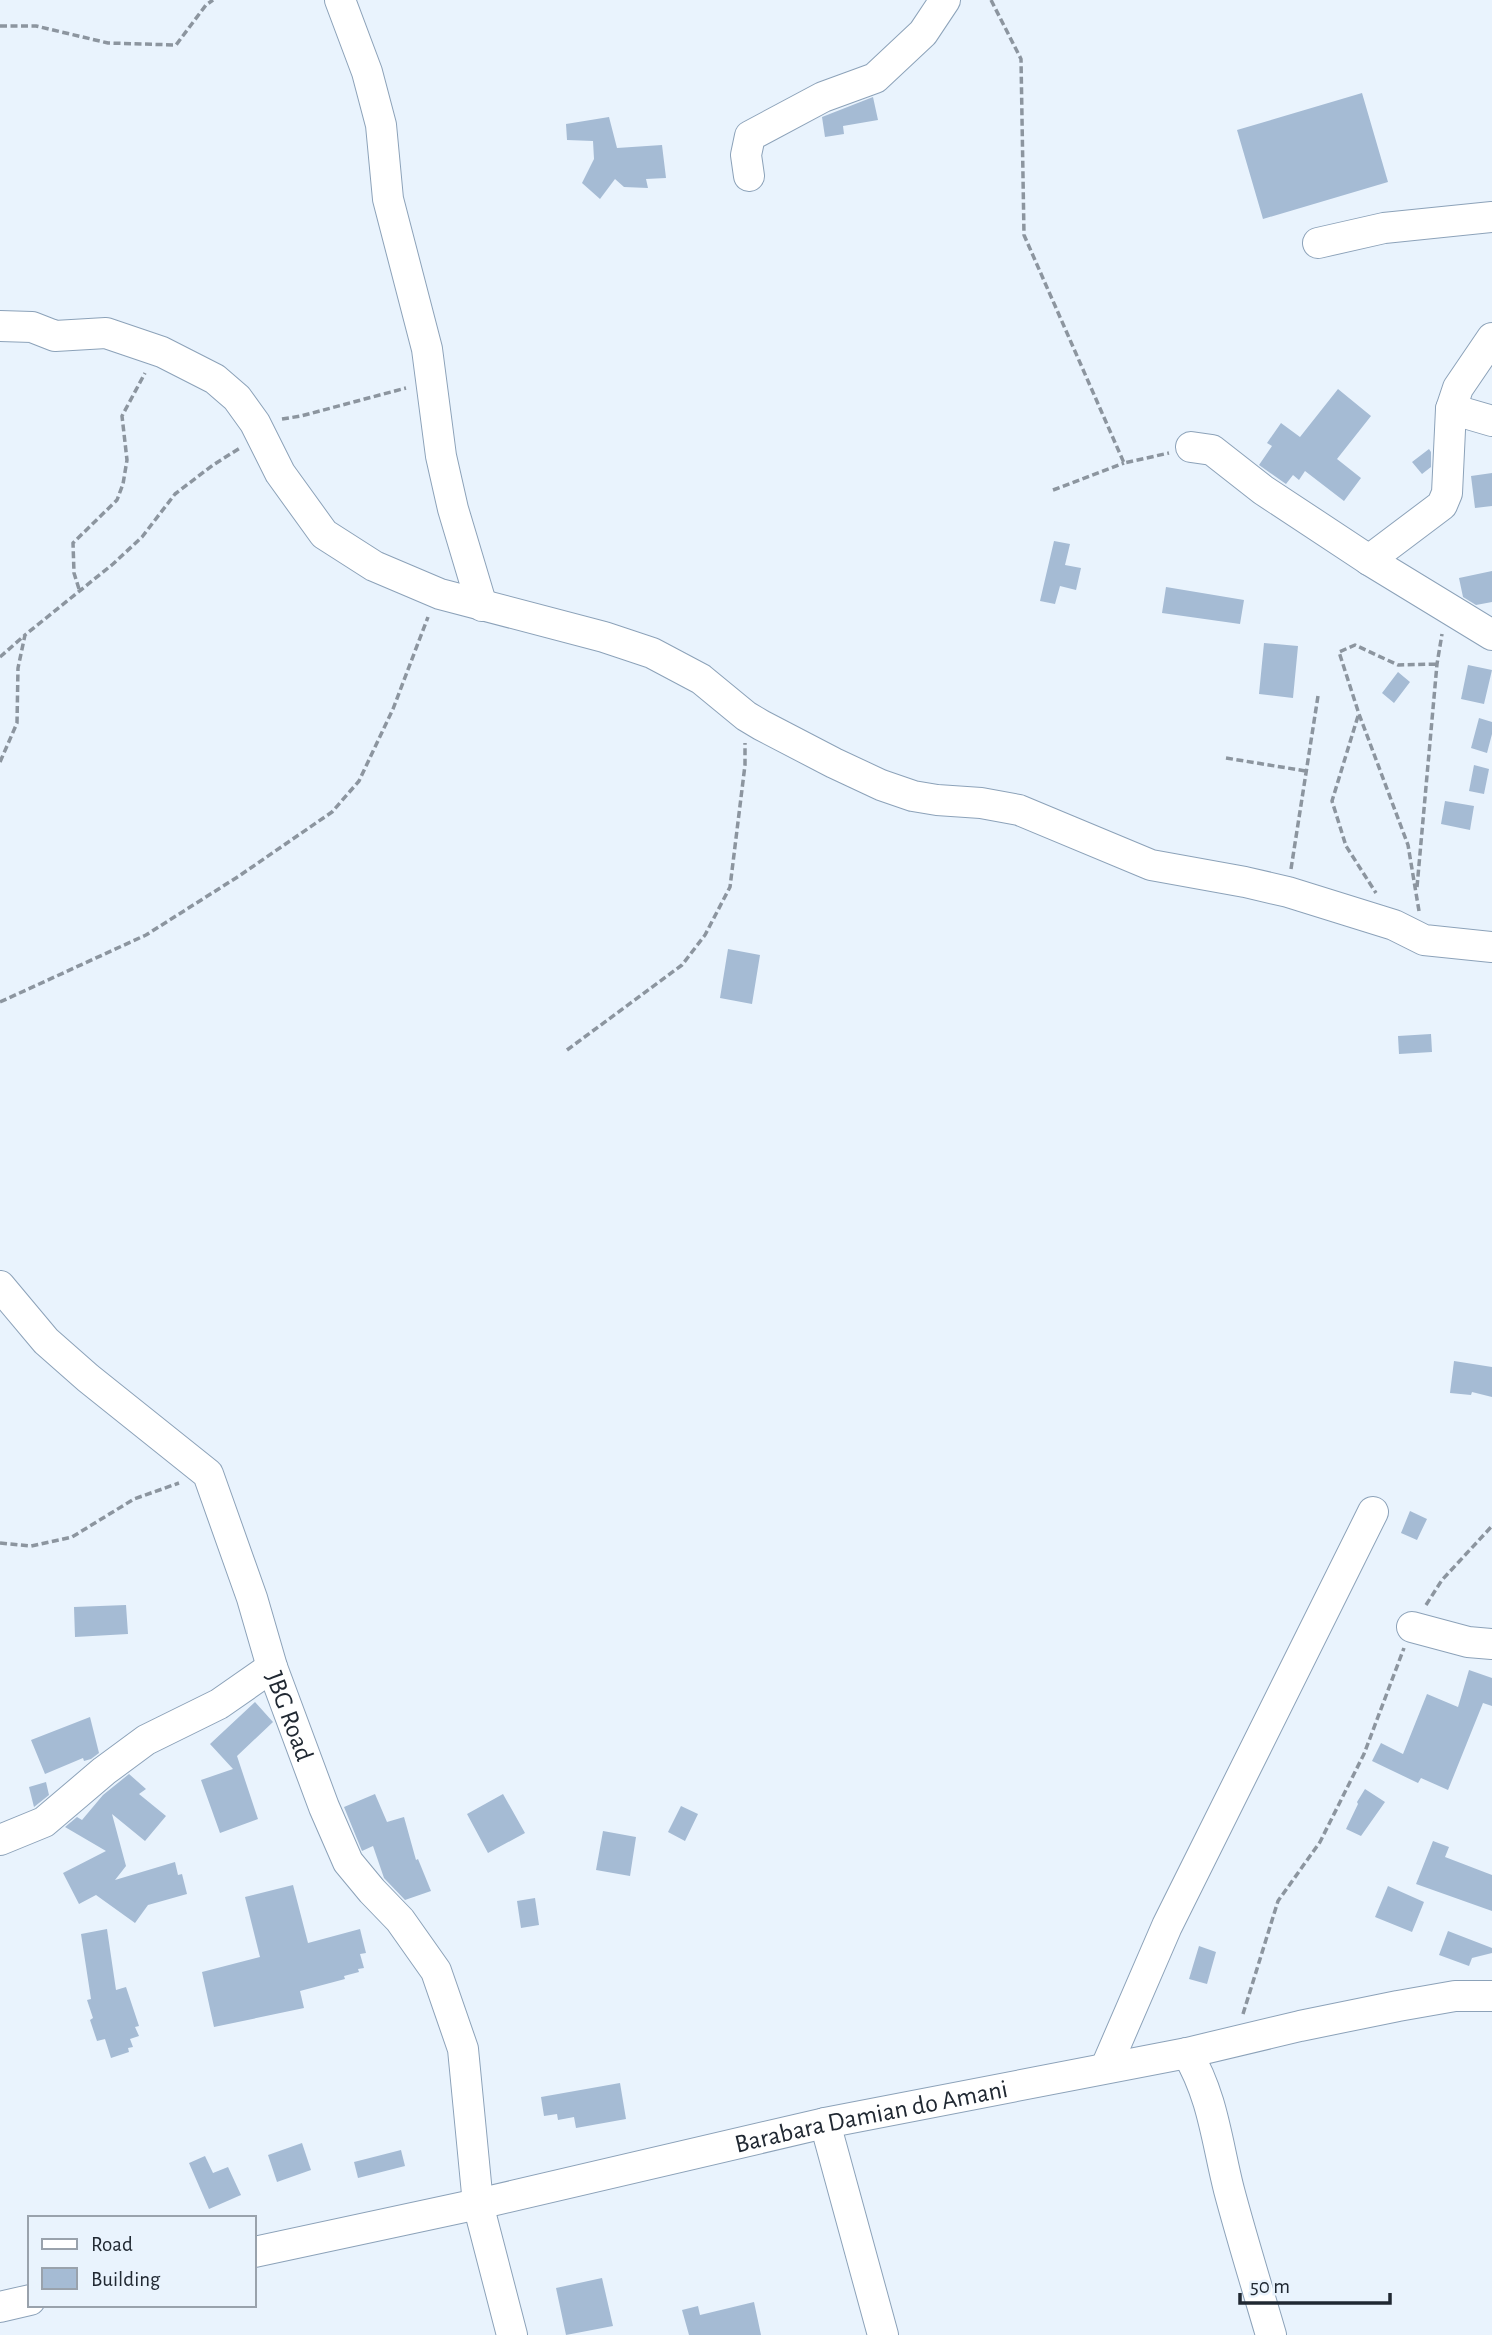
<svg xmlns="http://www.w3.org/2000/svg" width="1492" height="2335" viewBox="0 0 1492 2335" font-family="'Alegreya Sans',sans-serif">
  <rect width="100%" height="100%" fill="#e9f3fd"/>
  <!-- building -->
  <path fill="#a5bbd4" d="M1362,93L1388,182L1263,219L1237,130Z
    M873,97L878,120L843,126L844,134L825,137L822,117Z
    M609,117L617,148L662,145L666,178L646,179L648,188L624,187L615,179L600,199L582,183L594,159L593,141L567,140L566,124Z
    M1338,389L1371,416L1337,459L1361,478L1344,501L1305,471L1299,480L1293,475L1286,484L1259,465L1272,446L1267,443L1281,423L1300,437Z
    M1429,449L1431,452V467L1422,474L1412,462Z
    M1492,473V506L1475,508L1471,476Z
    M1054,541L1070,544L1065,565L1081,568L1076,590L1060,586L1055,604L1040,601Z
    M1492,571V602L1476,605L1463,597L1459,578Z
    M1166,587L1244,600L1240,624L1162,613Z
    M1264,643L1298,646L1293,698L1259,694Z
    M1468,665L1492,670L1484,704L1461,699Z
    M1398,672L1410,682L1394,703L1382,693Z
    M1479,718L1492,722V734L1487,753L1471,748Z
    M1474,765L1489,769L1484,794L1469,791Z
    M1445,801L1474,806L1470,830L1441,824Z
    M728,949L760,955L752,1004L720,998Z
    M1431,1034L1432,1052L1399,1054L1398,1036Z
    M1454,1361L1492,1367V1397L1472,1392L1471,1395L1450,1393Z
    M1410,1511L1427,1519L1417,1540L1401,1533Z
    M126,1605L128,1634L75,1637L74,1607Z
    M1469,1670L1492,1678V1706L1483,1703L1448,1790L1421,1778L1418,1783L1372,1761L1381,1743L1403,1754L1427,1694L1458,1707Z
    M255,1702L273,1722L237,1756L258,1819L220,1833L201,1780L233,1769L210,1744Z
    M90,1717L99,1753L91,1759L84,1761L83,1758L45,1774L31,1740Z
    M129,1774L146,1789L139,1794L166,1816L145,1841L112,1814L126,1866L115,1880L175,1862L178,1875L182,1874L187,1894L148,1905L135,1923L96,1895L79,1904L63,1873L106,1851L65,1827L77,1817L82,1820L103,1795Z
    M46,1782L49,1795L34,1807L29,1787Z
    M1365,1789L1385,1802L1361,1836L1346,1829L1358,1804L1357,1802Z
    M375,1794L387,1822L404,1817L416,1860L418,1859L431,1891L405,1900L384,1878L373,1846L362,1851L344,1807Z
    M503,1794L525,1833L488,1853L467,1814Z
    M681,1806L698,1814L685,1841L668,1832Z
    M603,1831L636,1837L630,1876L596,1870Z
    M1433,1841L1449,1847L1445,1857L1492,1875V1911L1416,1884Z
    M293,1885L308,1943L360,1929L366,1953L360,1954L364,1968L358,1969L359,1972L344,1976L345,1979L300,1991L304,2008L214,2027L202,1972L260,1957L245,1897Z
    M1388,1886L1424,1902L1412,1932L1375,1917Z
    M535,1898L539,1925L521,1928L517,1901Z
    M107,1929L116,1990L126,1987L139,2026L135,2027L139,2036L130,2039L133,2047L128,2048L129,2052L111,2058L105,2039L97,2041L90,2020L93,2018L87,2000L91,1999L81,1934Z
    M1448,1931L1492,1948V1953L1472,1958L1469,1966L1439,1955Z
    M1199,1946L1216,1952L1207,1984L1189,1979Z
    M620,2083L626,2119L576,2128L574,2117L558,2120L557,2114L544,2116L541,2097Z
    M302,2143L311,2170L277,2182L268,2155Z
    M401,2150L405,2166L358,2178L354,2162Z
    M205,2156L213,2173L228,2167L241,2195L209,2209L189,2163Z
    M602,2278L613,2326L566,2335L556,2288Z
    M754,2302L761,2335H689L682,2310L698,2306L700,2315Z"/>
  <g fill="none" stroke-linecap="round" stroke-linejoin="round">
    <!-- minor casing -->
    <g stroke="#8ca2b9" stroke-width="32">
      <g id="minor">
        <path d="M340,0L367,72L381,125L388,199L427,349L441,456L453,509L482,606"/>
        <path d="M749,176L746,155L750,136L823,97L875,78L923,33L945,0"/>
        <path d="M1318,243L1384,228L1492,217"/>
        <path d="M0,326L32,327L55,336L106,333L162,352L215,379L237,398L255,423L280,473L324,534L374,566L440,594L604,637L652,653L701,679L746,716L761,725L834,763L881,785L913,796L937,800L981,803L1019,810L1151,865L1245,882L1288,892L1394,925L1424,940L1492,947"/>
        <path d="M1451,409L1492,421"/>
        <path d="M1191,447L1212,450L1263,490L1369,560L1492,635"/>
        <path d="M1369,560L1442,505L1447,493L1451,409L1458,388L1492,338"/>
        <path id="s1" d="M0,1286L46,1341L88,1378L208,1474L252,1598L272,1667L324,1807L348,1862L372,1891L400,1920L436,1971L463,2049L478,2204L512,2335"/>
        <path d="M1412,1627L1468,1642L1492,1644"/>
        <path d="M0,1840L44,1822L104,1771L146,1740L219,1704L272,1667"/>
        <path d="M1187,2053C1213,2096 1217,2143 1229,2190C1242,2239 1257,2287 1271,2335"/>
        <path d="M1106,2067L1167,1926L1373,1512"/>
        <path d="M825,2123L883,2335"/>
        <path id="s2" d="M254,2252L478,2204L825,2123L1187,2053L1300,2026L1398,2006L1455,1996H1492"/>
        <path d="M0,2307L30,2300"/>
      </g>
    </g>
    <!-- path -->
    <path stroke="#8c959f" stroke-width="3.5" stroke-dasharray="7 3.5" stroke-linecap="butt" d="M991,0L1021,59L1024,235L1124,463L1169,453
      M0,26H36L108,43L176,45L206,5L213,0
      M282,419L301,416L406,388
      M1053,490L1124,463
      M79,589L74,573L73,543L117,500L123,484L127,460L122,416L145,373
      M0,657L25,635
      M1358,716L1332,801L1346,846L1376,893
      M1226,758L1306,771
      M0,762L17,723L18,668L25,635L113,564L142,537L175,494L213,465L240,448
      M1291,869L1318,696
      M1417,887L1437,664L1442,634
      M1419,911L1408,845L1359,714L1339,652L1355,645L1398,665L1437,664
      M0,1002L146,935L239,876L332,812L359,781L393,709L428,617
      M567,1050L682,965L705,935L730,887L745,765V743
      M0,1543L31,1546L72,1537L134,1499L179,1483
      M1426,1605L1442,1580L1492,1526
      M1243,2014L1278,1901L1320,1842L1364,1754L1404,1648"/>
    <!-- minor -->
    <use href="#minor" stroke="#fff" stroke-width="30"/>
  </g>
  <g text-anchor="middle" stroke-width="5" stroke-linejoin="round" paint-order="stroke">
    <!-- street labels -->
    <g font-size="26" fill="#202832" stroke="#e9f3fd">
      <text dy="9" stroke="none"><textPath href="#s1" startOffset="537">JBG Road</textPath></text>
      <text dy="9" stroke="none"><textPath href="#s2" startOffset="632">Barabara Damian do Amani</textPath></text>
    </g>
  </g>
  <!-- legend -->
  <rect x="28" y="2216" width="228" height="91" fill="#e9f3fd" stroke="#99a2ac" stroke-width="2"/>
  <rect x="42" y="2239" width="35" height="10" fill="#ffffff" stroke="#99a2ac" stroke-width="2"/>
  <text x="91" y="2251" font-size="21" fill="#202832">Road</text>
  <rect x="42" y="2268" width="35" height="21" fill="#a5bbd4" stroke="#99a2ac" stroke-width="2"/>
  <text x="91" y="2286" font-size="21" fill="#202832">Building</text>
  <!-- scale -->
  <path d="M1240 2293v10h150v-10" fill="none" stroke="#202832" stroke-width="3.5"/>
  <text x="1250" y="2293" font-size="21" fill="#202832" stroke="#e9f3fd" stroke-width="5" paint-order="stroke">50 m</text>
</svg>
